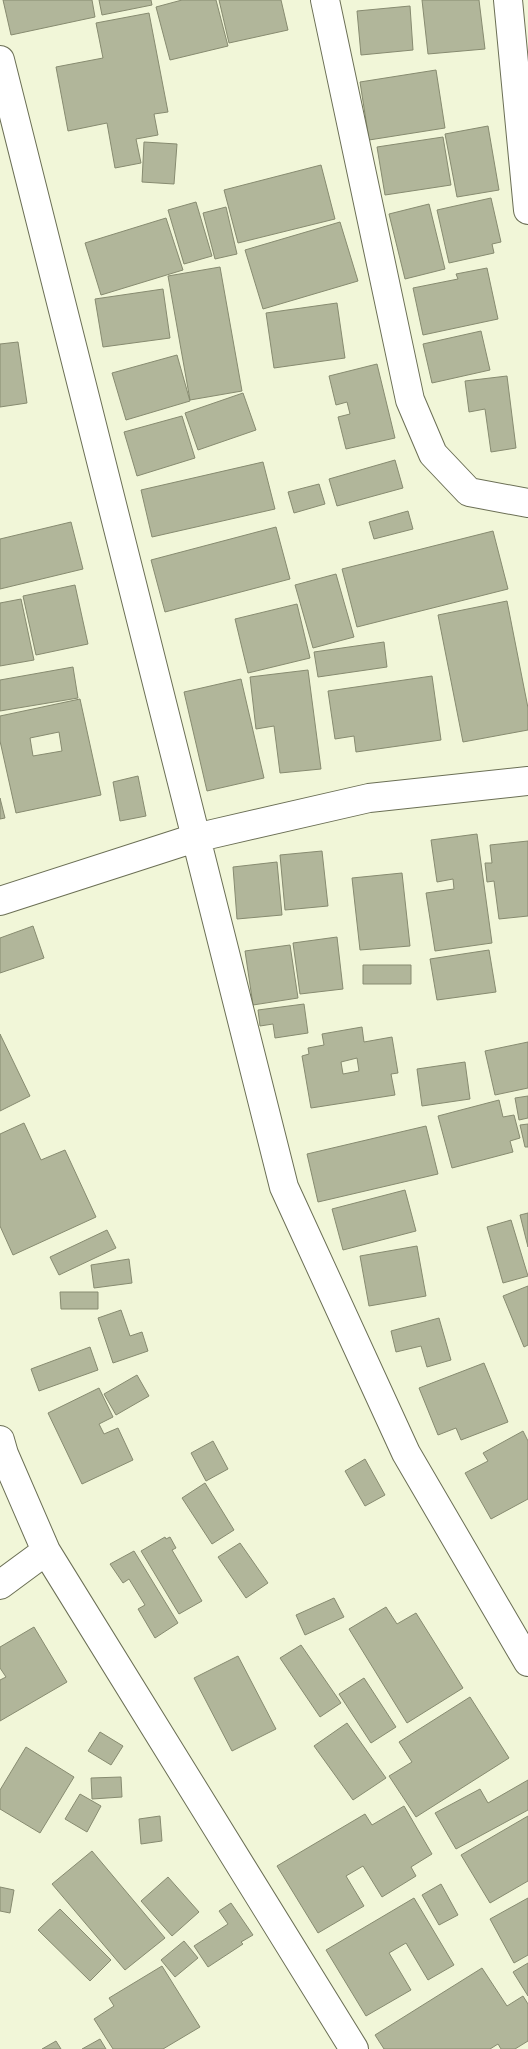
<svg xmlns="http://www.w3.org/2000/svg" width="528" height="2049" viewBox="0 0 528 2049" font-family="'Exo 2',sans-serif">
  <rect width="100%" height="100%" fill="#f1f6d8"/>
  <!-- building -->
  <path fill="#b1b69a" stroke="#878b70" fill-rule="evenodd" d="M3,0H92L95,17L11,35Z
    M99,0H151L152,5L102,15Z
    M182,0H216L228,46L170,60L156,7Z
    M219,0H281L288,30L229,43Z
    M422,0H479L485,49L428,54Z
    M410,6L413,50L361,55L357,11Z
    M149,13L168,112L154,114L158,135L136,139L141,163L115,168L107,123L68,131L56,67L103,58L96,23Z
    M436,70L445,128L369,140L360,82Z
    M488,126L499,190L457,197L445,134Z
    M443,137L451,185L385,195L377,147Z
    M144,142L177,144L174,184L142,182Z
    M321,165L335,219L238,243L224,190Z
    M491,198L501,242L492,244L494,253L449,263L437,210Z
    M196,202L212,256L184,264L168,210Z
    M429,204L445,269L405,279L389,214Z
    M226,207L237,254L215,259L203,213Z
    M166,218L183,270L101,295L85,243Z
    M340,222L358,281L263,309L245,250Z
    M220,267L242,391L190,400L168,276Z
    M487,268L498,319L423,335L413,288L458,279L456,274Z
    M163,289L170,338L103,347L95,299Z
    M337,303L345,358L274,368L266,313Z
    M481,331L490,370L432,383L423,344Z
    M18,342L27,403L0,407V344Z
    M177,355L190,401L126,420L112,373Z
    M377,364L395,438L346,449L338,417L350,414L347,402L336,405L329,376Z
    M507,376L516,448L491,452L485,409L469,412L465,381Z
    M243,393L256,430L198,450L185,413Z
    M182,416L195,458L137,476L124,432Z
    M395,460L403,488L337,506L329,479Z
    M263,462L275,509L152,537L141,490Z
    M319,484L325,504L294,513L288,492Z
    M408,511L413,529L374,539L369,522Z
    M71,522L83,569L0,589V539Z
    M276,527L290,579L165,612L151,560Z
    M493,531L508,589L357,627L342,569Z
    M336,574L354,637L313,648L295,585Z
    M75,585L88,644L36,655L23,596Z
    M21,599L34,660L0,666V603Z
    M507,601L528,708V730L463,742L438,615Z
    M297,604L310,658L248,673L235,619Z
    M384,642L387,667L318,677L314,652Z
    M73,667L78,698L0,711V680Z
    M308,670L321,769L280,773L274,726L256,729L250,677Z
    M432,676L441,740L356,752L354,736L335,739L328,691Z
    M241,679L264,778L207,791L184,692Z
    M80,699L101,795L16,813L0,741V716ZM59,732L62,751L33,756L30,738Z
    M138,776L146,816L120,821L113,782Z
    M0,798L5,818L0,819Z
    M477,834L492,943L435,951L426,893L454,889L453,879L437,882L431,840Z
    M528,841V916L499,919L494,881L487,882L485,863H492L490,845Z
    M322,851L328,906L285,910L280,855Z
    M277,862L282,915L237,919L233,867Z
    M402,873L410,946L360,950L352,878Z
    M33,926L44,958L0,973V938Z
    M337,937L343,989L300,994L293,943Z
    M290,945L298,998L253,1005L245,951Z
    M489,950L496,992L437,1000L430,959Z
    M363,965H411V984H363Z
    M304,1004L308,1033L275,1038L273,1024L260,1026L258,1010Z
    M362,1027L364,1042L392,1037L398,1073L391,1074L395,1095L311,1108L302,1056L309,1054L308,1048L324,1045L322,1034ZM357,1058L359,1071L343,1074L341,1062Z
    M0,1034L30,1096L0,1111Z
    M528,1042V1088L495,1095L485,1051Z
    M465,1062L470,1099L422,1106L417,1069Z
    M528,1096V1118L519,1120L515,1098Z
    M499,1100L503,1117L514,1115L520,1138L510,1141L513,1152L452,1168L438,1116Z
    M24,1123L41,1160L65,1150L96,1217L13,1255L0,1226V1134Z
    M528,1124V1147H525L520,1125Z
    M426,1126L438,1174L318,1202L307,1154Z
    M405,1190L416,1231L343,1250L332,1209Z
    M528,1213V1247L520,1215Z
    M511,1220L528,1276L503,1283L487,1227Z
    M107,1230L116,1248L59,1275L50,1257Z
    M417,1246L426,1296L369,1306L360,1256Z
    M129,1259L132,1283L94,1288L91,1265Z
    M528,1286V1345L524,1347L503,1296Z
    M60,1292H98V1309H61Z
    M121,1310L130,1336L142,1332L148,1351L113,1363L98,1318Z
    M439,1318L451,1360L427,1367L421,1346L396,1352L391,1331Z
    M90,1347L98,1370L39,1391L31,1369Z
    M484,1363L508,1422L461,1440L456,1428L438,1435L419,1388Z
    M137,1375L149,1396L116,1415L104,1394Z
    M99,1388L113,1417L99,1424L104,1434L118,1428L133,1460L82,1484L48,1413Z
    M523,1431L528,1441V1499L491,1519L465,1473L488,1461L483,1453Z
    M213,1441L228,1469L206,1481L191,1453Z
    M365,1459L385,1495L365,1506L345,1471Z
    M205,1483L234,1530L212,1544L182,1498Z
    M165,1537L166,1539L170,1537L176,1548L172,1550L202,1601L179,1614L141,1551Z
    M240,1543L268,1583L246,1598L218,1557Z
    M134,1551L178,1623L155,1638L138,1609L145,1605L129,1579L123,1583L110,1564Z
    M334,1598L344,1617L305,1635L296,1615Z
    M386,1607L397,1624L416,1613L463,1688L407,1723L349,1629Z
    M34,1627L67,1682L0,1721V1680L6,1677L0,1668V1647Z
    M301,1645L341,1703L320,1717L280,1658Z
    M238,1656L276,1729L232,1751L194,1678Z
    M364,1678L396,1727L371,1743L339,1694Z
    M470,1697L509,1758L416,1817L389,1776L412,1762L399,1742Z
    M347,1723L386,1778L353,1800L314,1746Z
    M100,1732L123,1746L111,1765L88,1751Z
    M26,1747L74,1777L40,1833L0,1809V1790Z
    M121,1777L122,1797L92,1799L91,1778Z
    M528,1780V1810L456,1849L435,1813L480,1789L488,1803Z
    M80,1794L101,1806L87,1832L65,1819Z
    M404,1806L432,1854L411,1867L416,1876L382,1897L363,1866L346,1876L364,1906L318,1933L277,1866L365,1814L372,1825Z
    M160,1816L162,1841L141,1844L139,1819Z
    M528,1816V1881L490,1903L461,1855Z
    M92,1851L165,1938L125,1970L52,1884Z
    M168,1877L199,1912L172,1936L141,1901Z
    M441,1884L458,1915L439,1925L422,1895Z
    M0,1887L14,1890L10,1913L0,1911Z
    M414,1898L454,1965L428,1980L406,1943L389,1953L411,1990L366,2016L326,1950Z
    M528,1898V1955L514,1963L490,1919Z
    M231,1903L253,1935L241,1942L243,1944L208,1967L194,1946L228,1924L219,1911Z
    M60,1909L111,1960L90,1981L38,1930Z
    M184,1941L198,1958L175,1977L161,1960Z
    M528,1963V1996L513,1972Z
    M162,1966L200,2027L163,2049H113L94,2019L114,2006L109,1998Z
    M482,1968L507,2006L523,1996L528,2004V2041L515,2049H501L498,2044L490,2049H384L375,2035Z
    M100,2039L106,2049H82Z
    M56,2041L61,2049H42Z"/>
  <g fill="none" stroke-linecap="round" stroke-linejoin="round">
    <!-- street casing -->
    <g stroke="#6b6f55" stroke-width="30">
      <path id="street" d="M325,0L410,400L433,454L469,492L528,503
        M508,0L528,210
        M0,60L284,1187L406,1453L528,1662
        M0,901L195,838L369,798L528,781
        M0,1440L4,1454L46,1551L354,2049
        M0,1585L46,1551"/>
    </g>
    <!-- street -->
    <use href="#street" stroke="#fff" stroke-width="28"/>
  </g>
</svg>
